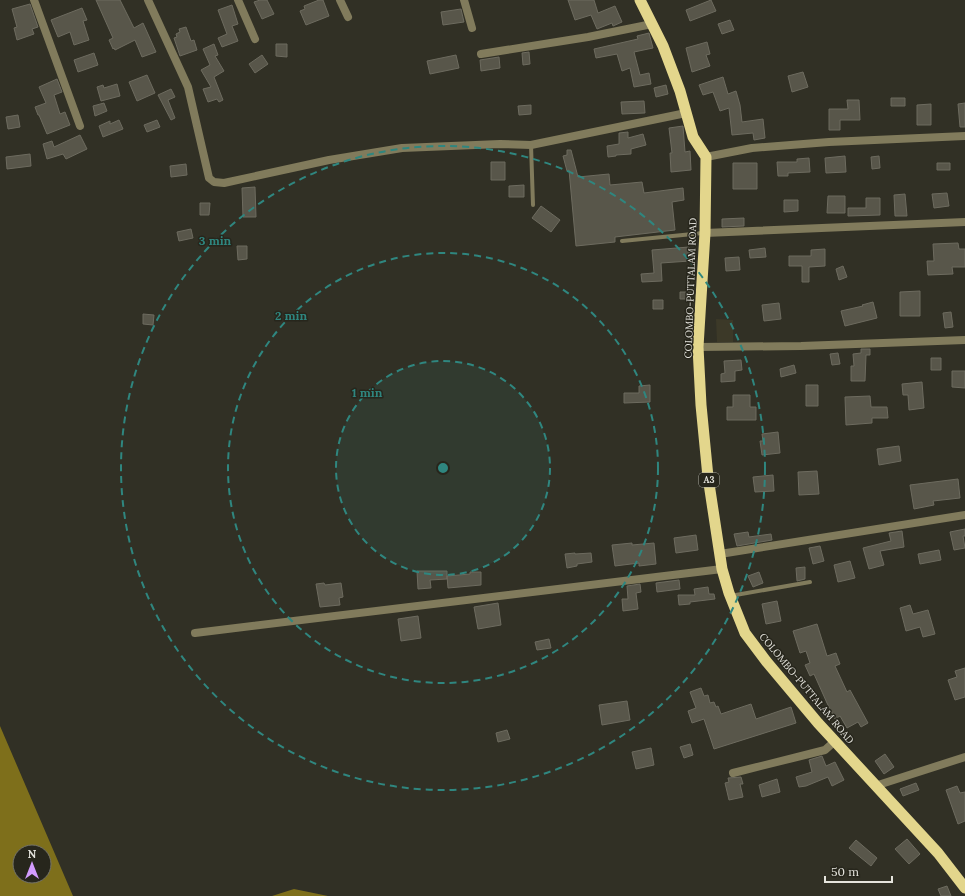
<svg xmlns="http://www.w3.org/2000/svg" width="965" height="896" viewBox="0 0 965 896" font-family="Lora,serif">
  <rect width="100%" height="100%" fill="#313025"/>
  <!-- built -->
  <path fill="#3c3928" d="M716,319L733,320V342H717Z"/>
  <!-- water -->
  <path fill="#7e6f1b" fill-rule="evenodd" d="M0,726L73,896H0ZM20,852H44V876H20Z
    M294,889L328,896H272Z"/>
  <!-- building -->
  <path fill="#58564a" stroke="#6d6b5f" d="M96,0H120L134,28L143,23L156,52L142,57L135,40L115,50L114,48L113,49L109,40L113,38Z
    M260,0H267L274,14L262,19L254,2Z
    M319,0H323L329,16L306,25L300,11L305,9L304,6Z
    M568,0H594L598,13L615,6L622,22L613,26L612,23L597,29L591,15L575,20Z
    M711,0L716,11L690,21L686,10Z
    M30,4L38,27L32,29L34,34L17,40L14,28L17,27L12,9Z
    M232,5L238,24L232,26L238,41L222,47L218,38L227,34L218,10Z
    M82,8L87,20L83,21L89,40L74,45L70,32L58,37L51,20Z
    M461,9L464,22L443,25L441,12Z
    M730,20L734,30L722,34L718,24Z
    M186,27L191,41L194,40L197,50L180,56L174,38L177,37L176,34L180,32L179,29Z
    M649,33L653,48L634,52L640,75L649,73L651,84L634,87L630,68L622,71L617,54L596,58L594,49L638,39L637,36Z
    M707,42L710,54L706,55L710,66L692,72L686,48Z
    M214,44L218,55L215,56L224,71L214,77L223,100L219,102L217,99L208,102L203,89L211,87L201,70L210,65L203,49Z
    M276,44H287V57L276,56Z
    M529,52L530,64L523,65L522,53Z
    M94,53L98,65L78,72L74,60Z
    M262,55L268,64L255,73L249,64Z
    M456,55L459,68L430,74L427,61Z
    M499,57L500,68L481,71L480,60Z
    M803,72L808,87L792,92L788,76Z
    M147,75L155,93L137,101L129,82Z
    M723,77L728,94L736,91L740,105L742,122L763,119L765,138L754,140L753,133L732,135L729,108L720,111L713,92L703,95L699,85Z
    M57,79L62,92L54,95L60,114L65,112L70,125L47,134L39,115H38L35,107L46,103L39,87Z
    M117,84L120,96L101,101L97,87L103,85L104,88Z
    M666,85L668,94L656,97L654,88Z
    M171,89L175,97L168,100L175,118L171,120L158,95Z
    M891,98H905V106H891Z
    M847,100H859L860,120H840V130H829V109H848Z
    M644,101L645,113L622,114L621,102Z
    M104,103L107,111L95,116L93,106Z
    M965,103V127H960L958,104Z
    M931,104V125H917V105Z
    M531,105V114L519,115L518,106Z
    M18,115L20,127L8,129L6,117Z
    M119,120L123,129L103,137L99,126L110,121V124Z
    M157,120L160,127L147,132L144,125Z
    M683,126L685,152L690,151L691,170L671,172L670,153H672L669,128Z
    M628,132V138L643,134L646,145L631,149V154L616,155V156L608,157L607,146L619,144V133Z
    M80,135L87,149L66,159L63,154L47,159L43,144L52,141L54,147Z
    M567,150H571L578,177L609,174L610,185L642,182L644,193L683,188L684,200L672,202L675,230L615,237V242L576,246L569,170L567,171L563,156L567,155Z
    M30,154L31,166L7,169L6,157Z
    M845,156L846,172L826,173L825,158Z
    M879,156L880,168L872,169L871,157Z
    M809,158L810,172L788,173V176H778L777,162H797V159Z
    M491,162H505V180H491Z
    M733,163H757V189H733Z
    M937,163H950V170H937Z
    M186,164L187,175L171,177L170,166Z
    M524,185V197H509V186Z
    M255,187L256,217H243L242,188Z
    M947,193L949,206L934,208L932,194Z
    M905,194L907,216H895L894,195Z
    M828,196H845V213H827Z
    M866,198H880V215L848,216V208H866Z
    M784,200H798V211L784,212Z
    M200,203H210L209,215H200Z
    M541,206L560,220L551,232L532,218Z
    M744,218V226L722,227V219Z
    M191,229L193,238L179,241L177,232Z
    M958,243L959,249H965V267H952L953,274L928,275L927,261H934L933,244Z
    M237,246H247V259L238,260Z
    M689,247L690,261L661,263L662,281L642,282L641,274L654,273L652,250Z
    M765,248L766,257L750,258L749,250Z
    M825,249V266L809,267V282H802V266H789V256H811V250Z
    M739,257L740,270L726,271L725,258Z
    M843,266L847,277L839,280L836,269Z
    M920,291V316H900V292Z
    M680,292H691V299H680Z
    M653,300H663V309H653Z
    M873,302L877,318L845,326L841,311L863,306L862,305Z
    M779,303L781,319L764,321L762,305Z
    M951,312L953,327L945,328L943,313Z
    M143,314L154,315L153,325L143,324Z
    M861,349H870V355H866L865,381H851V366H854L853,354L861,353Z
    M838,353L840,364L832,365L830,354Z
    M931,358H941V370H931Z
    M741,360L742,370L735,371V381L721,382V374L725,373L724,361Z
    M794,365L796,373L781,377L780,369Z
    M952,371H965V388L952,387Z
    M922,382L924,408L909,410L908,395H903L902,384Z
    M650,385V402L624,403V393H639V386Z
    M806,385H818V406H806Z
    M733,395H750V407H756V420H727V407H733Z
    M870,396L871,407H887L888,418H872V423L846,425L845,397Z
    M778,432L780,453L762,455L760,441H763L762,434Z
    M899,446L901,461L879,465L877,449Z
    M817,471L819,494L799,495L798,472Z
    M773,475L774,491L755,492L753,477Z
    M958,479L960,498L933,501L934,505L914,509L910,485Z
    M965,529V536H963L965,548L954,550L950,532Z
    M902,531L904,547L880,551L884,565L869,569L863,548L891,541L889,533Z
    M748,532L749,537L771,534L772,540L737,546L734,534Z
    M696,535L698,550L676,553L674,538Z
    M632,543V545L654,543L656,564L639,566V563L615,566L612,545Z
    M820,546L824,561L813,564L809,548Z
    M939,550L941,560L920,564L918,554Z
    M575,553V554L591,553L592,562L577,564V566L567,568L565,554Z
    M850,561L855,578L838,582L834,565Z
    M805,567V579L797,581L796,568Z
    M417,571H447V579L430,580L431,588L418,589Z
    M470,572H481V585L448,588L447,576L470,574Z
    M759,572L763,583L753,587L748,576Z
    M679,580L680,589L657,592L656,583Z
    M324,583L325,585L341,583L343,597L339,598L340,605L320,607L316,584Z
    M640,584L641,592L636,593L638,609L623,611L622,599H628L627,586Z
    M708,587L709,594H714L715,599L690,602V604L679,605L678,595H695L694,589Z
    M777,601L781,621L766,624L762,604Z
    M498,603L501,625L478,629L474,607Z
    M910,605L913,614L928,610L935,634L923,637L920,627L906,631L900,608Z
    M418,616L421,638L401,641L398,619Z
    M817,624L827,656L836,653L840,664L835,666L847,692L850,690L868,723L861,727L858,722L847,728L840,716L835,719L827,703L814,674L810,676L805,665L810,663L806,651L800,653L793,631Z
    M549,639L551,648L537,650L535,642Z
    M965,668V697L955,700L948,680L957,677L955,671Z
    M701,688L704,696L708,695L710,703L714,702L716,707L718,706L721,714L751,704L756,719L791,707L796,723L714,749L704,719L692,723L688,711L696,708L690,692Z
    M627,701L630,720L602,725L599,705Z
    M507,730L510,739L498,742L496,733Z
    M690,744L693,755L684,758L680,747Z
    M651,748L654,765L636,769L632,752Z
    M885,754L894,767L884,774L875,761Z
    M822,756L826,766L835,762L844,780L832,786L828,777L806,786L799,787L796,777L812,772L809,760Z
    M741,777L743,784H740L743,797L729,800L725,783L729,782L728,778Z
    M777,779L780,792L762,797L759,785Z
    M916,783L919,790L903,796L900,789Z
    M957,786L960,793L965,792V821L958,824L946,790Z
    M907,839L920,854L909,864L895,849Z
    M856,840L877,858L871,866L849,848Z
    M947,886L951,896H941L938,889Z"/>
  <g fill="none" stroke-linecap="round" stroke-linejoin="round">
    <!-- service -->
    <path stroke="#817b5c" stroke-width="4" d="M531,145L533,205
      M622,241L703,233
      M730,596L810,582"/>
    <!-- minor -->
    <path stroke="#817b5c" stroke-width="8" d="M34,0L80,126
      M148,0L188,87L209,178L214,182L224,183L329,160L402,148L500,144L531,145L686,113
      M238,0L255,39
      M340,0L348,17
      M464,0L472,28
      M481,54L588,37L652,24
      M706,157L752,148L829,142L965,136
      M705,233L965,222
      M698,347L801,346L965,340
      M720,554L965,515
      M195,633L722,569
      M733,773L825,750L835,741
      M875,786L965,757"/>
    <!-- trunk -->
    <path stroke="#e3d68c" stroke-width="11" d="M640,0L663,46L680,91L693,137L706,157L705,233L698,347L701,405L708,477L722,569L729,593L745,633L766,661L818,723L938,853L965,888"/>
  </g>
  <!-- distance rings -->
  <circle cx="443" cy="468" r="107" fill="#2f867f" fill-opacity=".12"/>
  <g fill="none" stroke="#2f867f" stroke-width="2" stroke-dasharray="7 5">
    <circle cx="443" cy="468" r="107"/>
    <circle cx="443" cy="468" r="215"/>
    <circle cx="443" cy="468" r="322"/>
  </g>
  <g text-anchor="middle" stroke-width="3" stroke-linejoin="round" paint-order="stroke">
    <!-- shield labels -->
    <rect fill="#27261c" stroke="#acaba3" stroke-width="1" x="699" y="473" width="20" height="14" rx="3"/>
    <g font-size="9" font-weight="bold" fill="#e5e4dd">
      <text x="709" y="483">A3</text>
    </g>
    <!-- street labels -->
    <g font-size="10" fill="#e5e4dd" stroke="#27261c">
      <text transform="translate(690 288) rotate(-88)" y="4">COLOMBO-PUTTALAM ROAD</text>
      <text transform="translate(807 688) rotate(50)" y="4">COLOMBO-PUTTALAM ROAD</text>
    </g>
  </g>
  <circle cx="443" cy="468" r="6" fill="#2f867f" stroke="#27261c" stroke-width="2"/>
  <g font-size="12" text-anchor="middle" font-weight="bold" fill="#2f867f" stroke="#27261c" stroke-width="3" stroke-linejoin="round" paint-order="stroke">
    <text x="215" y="245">3 min</text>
    <text x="291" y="320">2 min</text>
    <text x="367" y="397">1 min</text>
  </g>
  <!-- north arrow -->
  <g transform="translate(32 864)"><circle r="19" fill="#27261c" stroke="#737269"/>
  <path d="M0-3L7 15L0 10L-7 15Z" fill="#d39cfd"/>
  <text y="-6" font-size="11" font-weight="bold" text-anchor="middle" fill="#e5e4dd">N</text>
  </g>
  <!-- scale -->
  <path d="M825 876v6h67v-6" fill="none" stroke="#e5e4dd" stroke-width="2"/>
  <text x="831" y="876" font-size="12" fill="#e5e4dd" stroke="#27261c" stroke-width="3" paint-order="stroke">50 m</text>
</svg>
